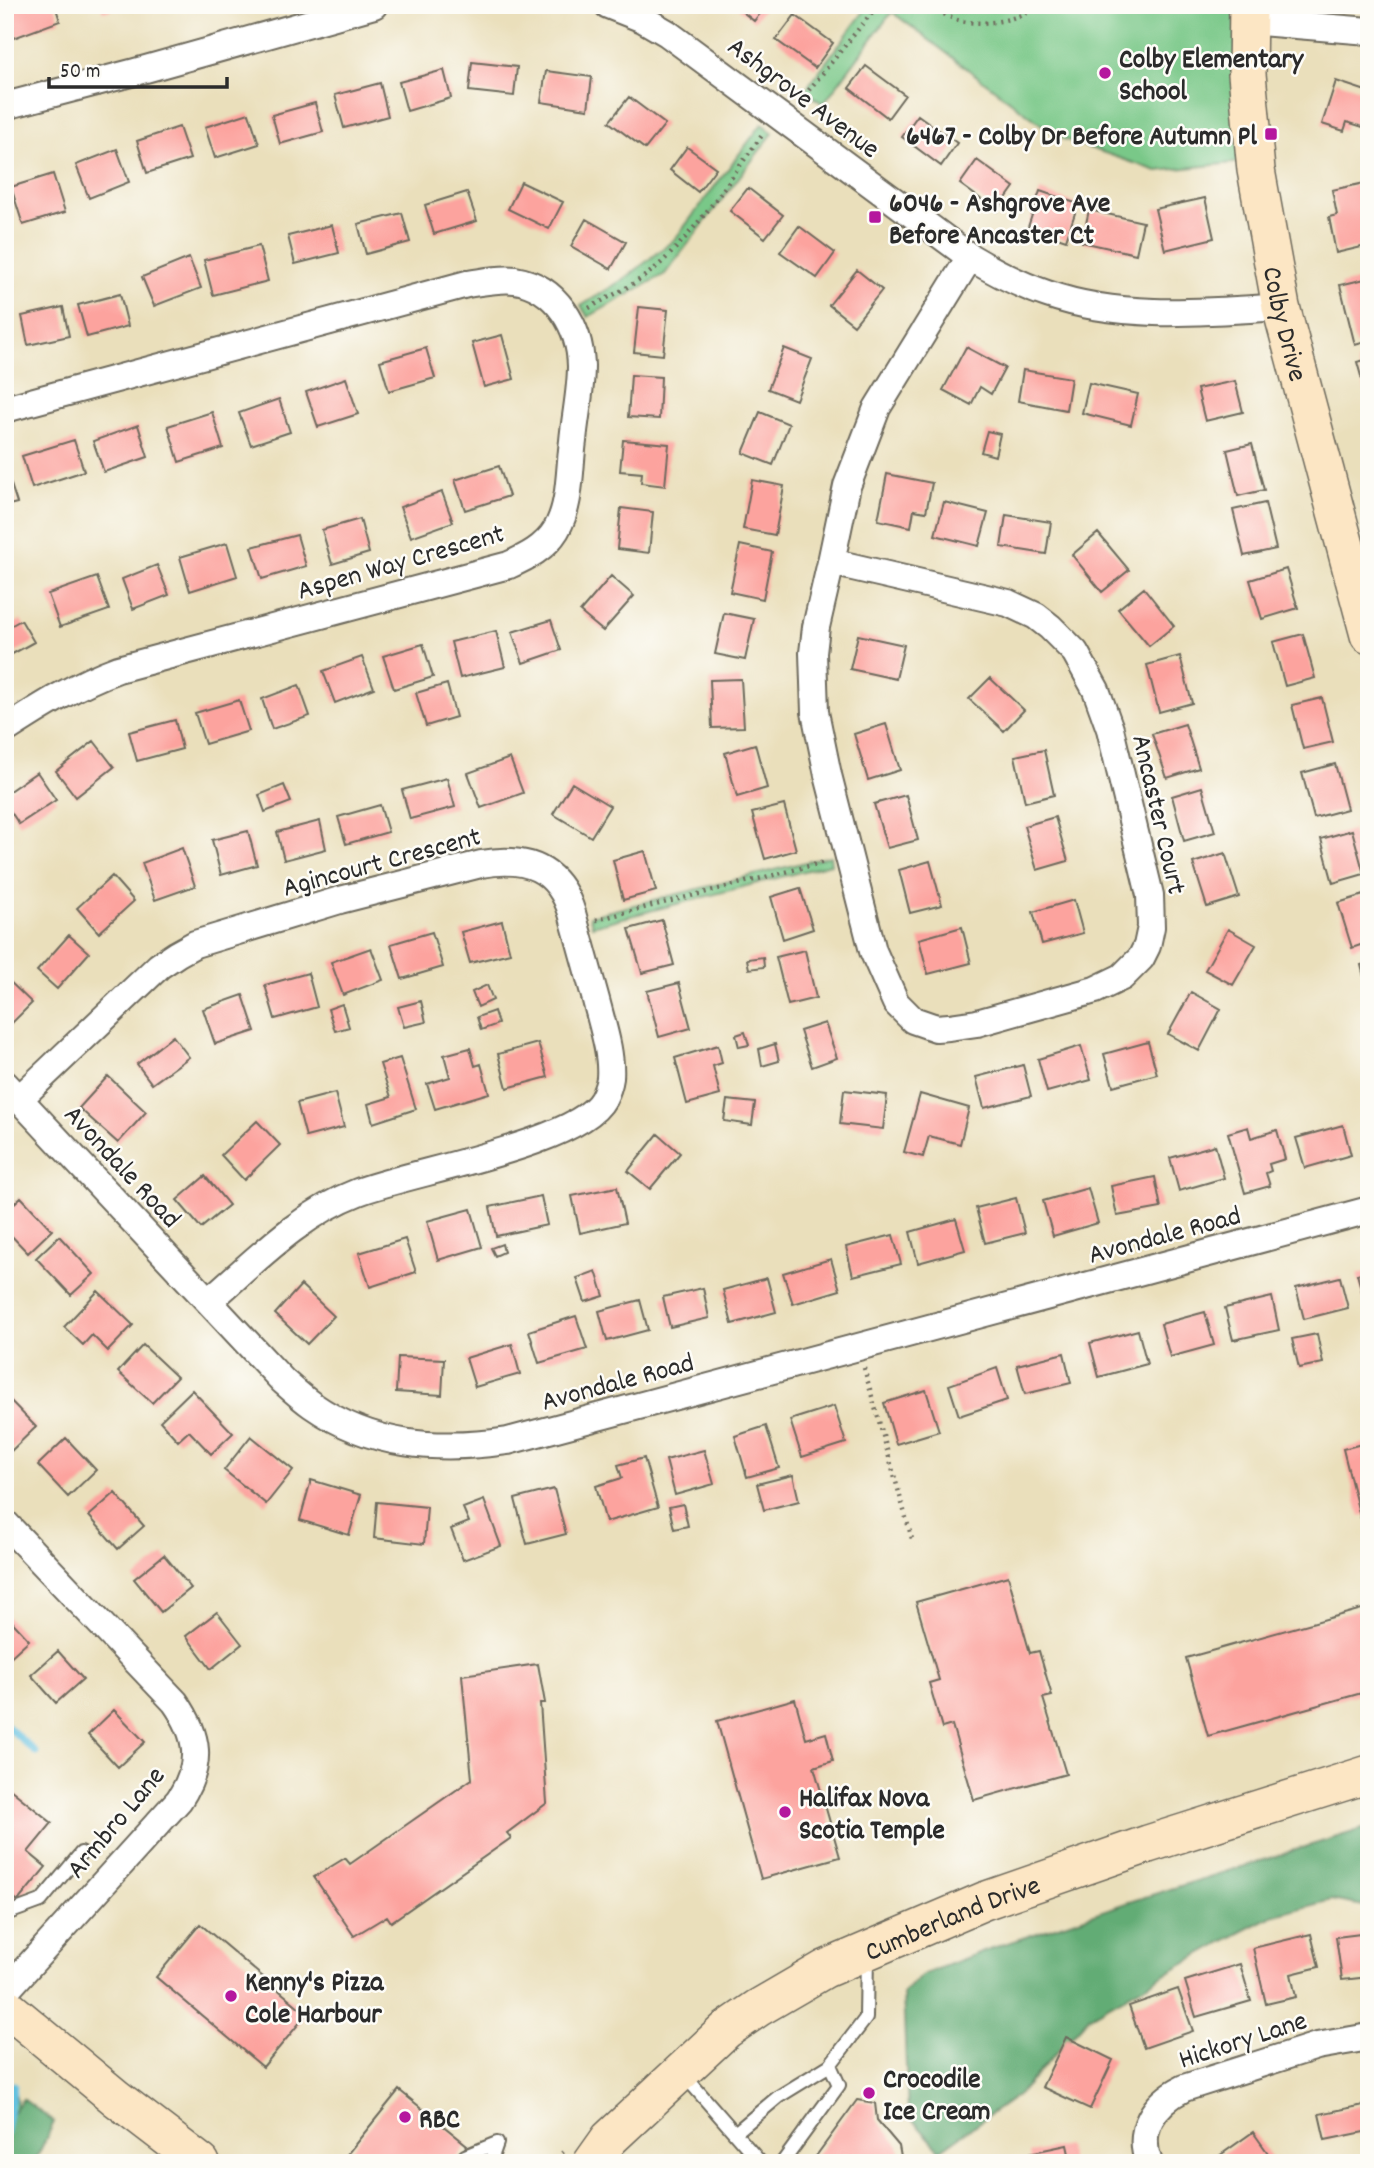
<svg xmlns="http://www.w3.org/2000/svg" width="1374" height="2168" viewBox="0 0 1374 2168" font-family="Dekko,sans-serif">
  <rect width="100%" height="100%" fill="#fdfcf7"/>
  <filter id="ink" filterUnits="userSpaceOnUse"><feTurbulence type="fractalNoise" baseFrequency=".0143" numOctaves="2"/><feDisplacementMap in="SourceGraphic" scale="14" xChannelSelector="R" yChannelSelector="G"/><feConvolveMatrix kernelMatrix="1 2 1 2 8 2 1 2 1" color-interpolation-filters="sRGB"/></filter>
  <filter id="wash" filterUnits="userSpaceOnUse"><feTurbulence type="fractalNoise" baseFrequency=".00686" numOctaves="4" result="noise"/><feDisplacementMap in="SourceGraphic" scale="28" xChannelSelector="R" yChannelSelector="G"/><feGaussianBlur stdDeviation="1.57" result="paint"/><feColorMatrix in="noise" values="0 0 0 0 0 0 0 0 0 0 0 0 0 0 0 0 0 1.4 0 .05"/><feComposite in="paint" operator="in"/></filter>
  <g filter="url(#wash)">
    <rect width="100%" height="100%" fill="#eadfbb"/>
    <!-- green -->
    <path fill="#79c888" stroke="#527a5a" stroke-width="2" d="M869,5H1235L1242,162L1157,171L1058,137L892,12L823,104L805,90Z
      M762,124L773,133L665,274L588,317L581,306L627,277L675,239Z
      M830,856L831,864L592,926L590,916Z
      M5,2078C27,2098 13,2126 5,2149Z"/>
    <!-- forest -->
    <path fill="#62ac74" stroke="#466c50" stroke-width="2" d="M1369,1827V1907L1332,1900L1272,1916L1226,1940L1090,2016L1019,2094L940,2150L908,2115L903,1992L924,1974L981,1952L1129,1902Z
      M23,2099L54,2122L34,2163H5V2122Z"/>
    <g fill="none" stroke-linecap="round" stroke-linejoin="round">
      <!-- stream -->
      <path stroke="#63c1e1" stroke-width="7" d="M5,1724L36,1753
        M5,2134L14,2085"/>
    </g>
    <g id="blocks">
      <!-- building -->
      <path fill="#fca39e" d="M20,5H55L60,21L11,39L5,23V11Z
        M101,5H125V6L103,12Z
        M734,5H767L754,21Z
        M795,15L833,43L815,68L776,40Z
        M472,62L517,67L514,96L469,91Z
        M866,66L905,95L888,118L849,88Z
        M444,70L451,98L407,111L399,82Z
        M546,71L592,77L588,109L541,102Z
        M1336,81L1369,92V129L1347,122L1344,131L1322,124Z
        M380,83L388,116L344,128L335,95Z
        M629,97L665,124L645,149L609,122Z
        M315,103L323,132L280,144L272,115Z
        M249,113L259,144L215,158L205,127Z
        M918,115L957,143L941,166L902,137Z
        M179,127L190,159L147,173L137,141Z
        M687,147L716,168L698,192L670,170Z
        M117,149L129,182L89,198L76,165Z
        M977,160L1014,187L997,211L960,184Z
        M53,174L65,212L23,225L11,187Z
        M521,182L563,202L549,229L508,209Z
        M1369,182V212H1367L1369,234L1364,235L1366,246L1336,253L1329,217L1337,215L1332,190Z
        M748,188L783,215L765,238L730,211Z
        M1040,191L1078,204L1066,240L1028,227Z
        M467,192L477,221L434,234L425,205Z
        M1205,198L1214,238L1165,250L1155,209Z
        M5,204L10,220L5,222Z
        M1089,210L1143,222L1136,254L1082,242Z
        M402,213L410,242L366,254L358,224Z
        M586,219L626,242L611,269L571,246Z
        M332,225L339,253L295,264L288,236Z
        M799,226L835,253L817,278L780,252Z
        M259,246L268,281L213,295L204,260Z
        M189,258L201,288L154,306L142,277Z
        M857,270L882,290L854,325L829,305Z
        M1369,278V341L1355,345L1340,285Z
        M120,294L128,326L87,337L78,305Z
        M63,307L69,336L28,345L22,316Z
        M639,307L668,310L663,355L634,352Z
        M502,335L514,379L484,387L472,343Z
        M966,347L1005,368L991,394L980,387L971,405L943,390Z
        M426,348L435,378L389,391L380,361Z
        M784,348L812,359L796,400L768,389Z
        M1369,359V401H1368L1357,362Z
        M1023,370L1071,378L1066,410L1018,401Z
        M631,375L661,377L659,419L628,417Z
        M346,378L358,414L318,427L306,392Z
        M1235,381L1243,412L1205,421L1197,389Z
        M1089,383L1138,394L1131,425L1082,413Z
        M279,399L290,432L251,445L239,413Z
        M212,412L223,448L179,462L168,426Z
        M760,412L789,424L773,465L743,453Z
        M138,425L148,457L104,472L93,441Z
        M987,431L1000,434L995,456L981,452Z
        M74,440L84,471L32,488L22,456Z
        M623,440L669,444L665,486L641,483L642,473L620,471Z
        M1252,444L1264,490L1238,496L1227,450Z
        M5,466L17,503L5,506Z
        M499,466L509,496L465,510L455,480Z
        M887,474L932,483L926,512L914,510L911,527L878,520Z
        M752,480L784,486L775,535L743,529Z
        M442,492L453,522L411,537L400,507Z
        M944,502L988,513L979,546L935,535Z
        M1265,503L1276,549L1244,556L1233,510Z
        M621,508L653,512L649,553L617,549Z
        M1006,515L1051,522L1046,554L1001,547Z
        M360,519L369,553L332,564L322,530Z
        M1098,533L1129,570L1102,592L1072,555Z
        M297,535L306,566L262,579L252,547Z
        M227,543L237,576L190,591L180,557Z
        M740,545L772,552L763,599L730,592Z
        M157,565L169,595L133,609L122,579Z
        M1286,569L1298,608L1262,619L1250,580Z
        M611,576L634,596L603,631L580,612Z
        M97,577L109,610L60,627L48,594Z
        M1144,588L1174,626L1149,646L1118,609Z
        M724,613L754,619L745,660L715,654Z
        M21,620L34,642L5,658V629Z
        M551,620L561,650L523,663L512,632Z
        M496,631L505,667L460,678L451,642Z
        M1303,634L1315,678L1285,686L1273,642Z
        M858,635L904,645L896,679L850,669Z
        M423,644L433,677L394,689L383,656Z
        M1180,656L1192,703L1159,712L1147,665Z
        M362,657L374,688L335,703L323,671Z
        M990,678L1024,710L1004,731L969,699Z
        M741,679L744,727L712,728L710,680Z
        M447,684L456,717L426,726L416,693Z
        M299,685L310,716L272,729L262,699Z
        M1322,698L1333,742L1303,749L1292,705Z
        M239,700L249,731L205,744L195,713Z
        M175,720L182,749L137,761L129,732Z
        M886,724L900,770L868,780L854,734Z
        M1185,724L1199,768L1167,778L1152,734Z
        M94,741L114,767L76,797L56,771Z
        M755,744L767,788L737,797L725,753Z
        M1044,750L1054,795L1025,802L1015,756Z
        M510,758L523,793L481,808L468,773Z
        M1335,764L1347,809L1314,818L1302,773Z
        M37,772L56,800L19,824L5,803V794Z
        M447,778L455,807L410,819L402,790Z
        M572,783L610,806L591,837L553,814Z
        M284,785L291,802L265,812L259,795Z
        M1202,787L1215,832L1184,841L1172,796Z
        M906,795L918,840L887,848L874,804Z
        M380,805L388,832L346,844L338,817Z
        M784,805L796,850L765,859L752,813Z
        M1055,817L1068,861L1037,870L1024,826Z
        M320,821L326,849L284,860L277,832Z
        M1352,830L1364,874L1333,883L1321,839Z
        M248,831L257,865L221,875L212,840Z
        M182,848L195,886L155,900L142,863Z
        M645,851L656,891L623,900L613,860Z
        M1225,853L1239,897L1207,907L1193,863Z
        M930,861L942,905L910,913L899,870Z
        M112,876L134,901L99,933L77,908Z
        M800,888L813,929L783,939L771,897Z
        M1367,894L1369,942L1352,948L1338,903Z
        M1074,900L1083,933L1042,944L1033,912Z
        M662,920L674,965L642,973L629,929Z
        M502,921L510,953L470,963L461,932Z
        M962,927L971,963L928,974L919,939Z
        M1228,929L1256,945L1233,985L1205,970Z
        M432,932L443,967L402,979L391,944Z
        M69,935L89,953L57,989L37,971Z
        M371,948L383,980L343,995L331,962Z
        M805,950L816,998L788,1005L776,957Z
        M763,957L764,967L749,969L747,959Z
        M1369,963V993H1368L1361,965Z
        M308,973L317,1007L275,1019L265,985Z
        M5,977L32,1003L9,1026L5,1023Z
        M679,983L691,1028L659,1037L647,991Z
        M487,985L493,1000L478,1007L472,992Z
        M1191,992L1221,1009L1199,1051L1168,1034Z
        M243,995L255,1031L215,1044L203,1009Z
        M421,1001L426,1022L404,1027L398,1007Z
        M342,1004L349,1027L335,1031L328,1009Z
        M494,1011L498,1024L481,1030L477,1017Z
        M825,1023L837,1058L812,1067L800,1031Z
        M745,1032L749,1045L739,1047L736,1035Z
        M173,1036L189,1057L152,1084L137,1064Z
        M1148,1042L1157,1074L1113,1086L1104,1054Z
        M538,1043L548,1077L507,1088L498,1054Z
        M775,1044L779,1061L762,1066L759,1049Z
        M718,1045L722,1063L713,1066L720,1095L687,1104L675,1058Z
        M1081,1046L1091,1080L1047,1092L1038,1059Z
        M470,1048L475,1066L481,1064L489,1093L435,1109L427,1084L450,1077L444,1055Z
        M400,1058L416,1109L373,1123L368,1104L391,1097L380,1064Z
        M1023,1065L1031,1096L984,1108L976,1077Z
        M108,1076L146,1112L118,1143L79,1108Z
        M844,1090L887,1095L883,1129L840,1124Z
        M335,1093L344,1127L306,1137L297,1103Z
        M920,1094L969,1108L960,1144L929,1136L923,1157L904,1152Z
        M727,1100L755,1103L752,1125L724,1121Z
        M257,1121L280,1145L244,1180L221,1155Z
        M1343,1125L1351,1155L1305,1168L1296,1138Z
        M1248,1127L1251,1138L1277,1130L1285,1159L1269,1164L1271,1171L1266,1173L1270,1186L1245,1193L1228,1133Z
        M658,1134L680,1153L650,1189L628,1171Z
        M1215,1145L1224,1178L1179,1191L1170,1158Z
        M205,1176L229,1205L201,1228L177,1200Z
        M1155,1177L1161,1208L1117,1216L1111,1186Z
        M617,1187L625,1223L580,1233L572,1196Z
        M1088,1188L1098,1223L1053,1236L1043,1201Z
        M541,1196L547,1225L496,1236L490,1207Z
        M21,1197L52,1230L28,1253L5,1229V1212Z
        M1016,1198L1025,1233L985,1243L976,1208Z
        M471,1209L482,1247L438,1260L427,1221Z
        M956,1219L965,1250L918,1263L910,1232Z
        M893,1235L901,1264L853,1276L846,1247Z
        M59,1236L94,1274L71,1295L36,1258Z
        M405,1239L416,1272L370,1287L359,1253Z
        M502,1244L504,1252L495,1256L491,1248Z
        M831,1259L840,1290L793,1304L783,1273Z
        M596,1271L604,1296L585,1302L577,1278Z
        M1369,1271V1314H1368L1357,1274Z
        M1340,1277L1348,1308L1304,1319L1296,1288Z
        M767,1278L776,1312L732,1324L723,1290Z
        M301,1285L334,1316L307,1344L275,1314Z
        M703,1288L709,1318L670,1327L663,1297Z
        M98,1291L133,1325L108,1351L92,1335L83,1345L64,1327Z
        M1272,1297L1279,1330L1233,1340L1225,1308Z
        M640,1300L648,1330L607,1341L599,1311Z
        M1205,1312L1214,1345L1170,1357L1161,1324Z
        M576,1316L587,1349L539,1363L529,1331Z
        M1138,1330L1147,1364L1099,1377L1090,1343Z
        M1317,1334L1323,1363L1299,1368L1292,1339Z
        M512,1344L520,1374L475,1387L466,1358Z
        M143,1345L177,1377L152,1403L118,1372Z
        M1064,1353L1071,1383L1025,1394L1017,1365Z
        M398,1357L444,1359L442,1395L396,1392Z
        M997,1368L1007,1400L959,1416L949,1385Z
        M192,1390L233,1433L211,1454L189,1431L178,1441L160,1421Z
        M926,1390L939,1431L896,1444L884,1403Z
        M7,1397L36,1427L10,1452L5,1447V1399Z
        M834,1406L846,1443L802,1457L790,1420Z
        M766,1426L779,1468L747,1477L735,1436Z
        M251,1436L293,1470L266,1504L224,1470Z
        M66,1438L96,1470L68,1497L38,1465Z
        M1369,1442V1514L1360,1517L1343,1449Z
        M704,1450L714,1484L675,1495L666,1460Z
        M644,1458L658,1507L606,1522L596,1486L622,1478L618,1465Z
        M793,1475L799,1501L764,1510L757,1484Z
        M311,1480L361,1495L349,1535L300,1520Z
        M554,1489L566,1534L527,1544L515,1499Z
        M115,1493L144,1526L118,1549L89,1516Z
        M484,1500L501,1546L463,1560L451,1529L469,1522L463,1508Z
        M377,1502L427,1507L424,1544L374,1538Z
        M683,1504L688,1526L674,1529L669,1507Z
        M164,1555L191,1588L161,1612L134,1579Z
        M1008,1576L1030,1653L1039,1651L1052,1696L1043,1698L1066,1774L974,1800L952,1725L942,1728L929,1683L939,1680L916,1602Z
        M1369,1607V1691L1208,1736L1186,1658Z
        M217,1612L242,1644L211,1669L186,1636Z
        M5,1614L29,1640L5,1662Z
        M58,1651L83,1679L56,1703L31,1675Z
        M538,1664L545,1703H540L547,1803L507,1833L511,1838L391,1922L387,1916L354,1936L314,1877L345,1858L350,1864L472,1779L462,1675Z
        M795,1699L806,1739L826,1733L833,1761L814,1767L840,1857L761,1879L717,1721Z
        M114,1710L145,1742L118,1767L88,1735Z
        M5,1785L52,1823L28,1852L46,1867L18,1901L5,1890Z
        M200,1924L307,2014L263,2067L156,1977Z
        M1369,1933V1977L1342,1980L1336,1937Z
        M1311,1934L1319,1967L1291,1974L1296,1997L1266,2004L1253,1948Z
        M1240,1964L1251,2001L1196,2017L1185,1981Z
        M1178,1989L1193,2031L1144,2048L1129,2006Z
        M1066,2037L1113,2060L1090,2109L1042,2087Z
        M399,2090L467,2145L453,2163H340Z
        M857,2100L875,2103L877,2120L899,2146L902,2163H811Z
        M1369,2104V2131L1325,2140L1319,2114Z
        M1253,2132L1275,2163H1224L1219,2156Z
        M1067,2145L1071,2163H1031L1029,2153Z"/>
    </g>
  </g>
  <g filter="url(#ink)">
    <use href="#blocks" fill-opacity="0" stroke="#6e6a5d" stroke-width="2"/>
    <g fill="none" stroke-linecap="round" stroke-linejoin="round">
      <!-- lane casing -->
      <g stroke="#6e6a5d" stroke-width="16">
        <path id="lane" d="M5,1908L11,1912L41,1901L81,1853
          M683,2074L761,2163
          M735,2133L778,2097L830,2065
          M460,2163L465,2156L497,2143
          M490,2163L497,2143
          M782,2163L839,2085L830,2065L866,2018L867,1954"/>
      </g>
      <!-- street casing -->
      <g stroke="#6e6a5d" stroke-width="30">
        <path id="street" d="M608,5L643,19L667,33L970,257C995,272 1020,285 1047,294C1121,320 1204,312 1281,307
          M1248,21L1369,31
          M5,106L135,72L374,5
          M5,409L467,284C483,282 499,278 515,280C557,287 580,327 581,366C581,391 575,417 573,441C569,470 571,505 556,530C545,548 527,557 509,565L118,669C77,684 42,706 5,730
          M831,562L1008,603L1036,616L1050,627L1075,652L1096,690L1110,729L1150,895L1151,927L1147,946L1141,958L1122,977L1095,990L977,1023L949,1027L936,1028L913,1020L896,1003L873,951L828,775L815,712L813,653L816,627Z
          M831,562L847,486L877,408L970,257
          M5,1084L283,1381C292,1389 302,1398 312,1405C372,1447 438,1451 508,1441L1369,1210
          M19,1099L159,966L177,954L195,944L340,900L481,864C526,856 558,867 572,913C580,942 588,971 596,1000C602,1024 612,1053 610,1078C609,1085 606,1093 603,1099C579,1144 410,1172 358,1192C300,1214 255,1261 209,1301
          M5,1523L175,1702C199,1736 203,1764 179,1800L5,1992
          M1149,2163C1136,2130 1154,2103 1184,2088L1317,2046L1369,2037"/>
      </g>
      <!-- secondary casing -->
      <g stroke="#6e6a5d" stroke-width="40">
        <g id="secondary">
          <path id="s1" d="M1248,5L1247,74L1256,170L1281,307L1369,635"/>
          <path d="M5,2006L116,2098L201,2163"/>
          <path id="s2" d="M592,2163L609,2139L726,2030L758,2008L825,1969L984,1901L1148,1844L1369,1774"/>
        </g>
      </g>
      <!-- path -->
      <path stroke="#6e6a5d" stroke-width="4.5" stroke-dasharray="2 5" stroke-linecap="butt" d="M925,5C937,9 948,18 961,21C988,26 1018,20 1041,5
        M800,101L878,5
        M589,308C614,294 641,282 662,262C701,225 731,177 763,134
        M596,920L825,862
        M864,1368L912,1539
        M552,2163L564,2151"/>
      <!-- lane -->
      <use href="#lane" stroke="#fff" stroke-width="12"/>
      <!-- street -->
      <use href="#street" stroke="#fff" stroke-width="26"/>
      <!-- secondary -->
      <use href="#secondary" stroke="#fce6c4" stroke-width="37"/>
    </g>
  </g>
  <!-- markers -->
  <g fill="#b5179e" stroke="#fdfcf7" stroke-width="2.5">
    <circle cx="1105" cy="73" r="7"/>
    <rect x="1264" y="127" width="14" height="14" rx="3.5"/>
    <rect x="868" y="210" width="14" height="14" rx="3.5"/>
    <circle cx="785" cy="1812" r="7"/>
    <circle cx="231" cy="1996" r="7"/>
    <circle cx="869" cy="2093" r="7"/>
    <circle cx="405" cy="2117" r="7"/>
  </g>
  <g text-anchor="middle" stroke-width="5" stroke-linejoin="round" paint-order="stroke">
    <!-- poi labels -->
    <g font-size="28" font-weight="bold" fill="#2b2b2b" stroke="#fdfcf7" text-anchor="start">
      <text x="1119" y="67">Colby Elementary<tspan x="1119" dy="32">School</tspan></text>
      <text x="1257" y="144" text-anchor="end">6467 - Colby Dr Before Autumn Pl</text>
      <text x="889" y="211">6046 - Ashgrove Ave<tspan x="889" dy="32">Before Ancaster Ct</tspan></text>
      <text x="799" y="1806">Halifax Nova<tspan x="799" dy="32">Scotia Temple</tspan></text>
      <text x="245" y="1990">Kenny's Pizza<tspan x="245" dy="32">Cole Harbour</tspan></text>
      <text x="883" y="2087">Crocodile<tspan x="883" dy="32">Ice Cream</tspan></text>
      <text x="419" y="2127">RBC</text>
    </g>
    <!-- street labels -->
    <g font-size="28" fill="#2b2b2b" stroke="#fdfcf7">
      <text transform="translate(805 96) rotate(37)" y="10">Ashgrove Avenue</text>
      <text dy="10" stroke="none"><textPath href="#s1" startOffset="322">Colby Drive</textPath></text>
      <text transform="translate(400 560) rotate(-16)" y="10">Aspen Way Crescent</text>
      <text transform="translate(1161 814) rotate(77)" y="10">Ancaster Court</text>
      <text transform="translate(381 860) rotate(-15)" y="10">Agincourt Crescent</text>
      <text transform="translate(124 1165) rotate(47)" y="10">Avondale Road</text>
      <text transform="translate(1164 1233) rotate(-15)" y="10">Avondale Road</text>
      <text transform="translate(617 1380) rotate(-15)" y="10">Avondale Road</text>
      <text transform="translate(114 1821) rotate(-50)" y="10">Armbro Lane</text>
      <text dy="10" stroke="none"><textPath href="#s2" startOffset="443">Cumberland Drive</textPath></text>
      <text transform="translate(1242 2038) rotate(-18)" y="10">Hickory Lane</text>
    </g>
  </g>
  <!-- margin -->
  <rect width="1374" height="2168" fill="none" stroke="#fdfcf7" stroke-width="28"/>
  <!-- scale -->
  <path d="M49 77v10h178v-10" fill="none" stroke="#2b2b2b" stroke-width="3.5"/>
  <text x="60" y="77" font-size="21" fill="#2b2b2b" stroke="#fdfcf7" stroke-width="5" paint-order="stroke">50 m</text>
</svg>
